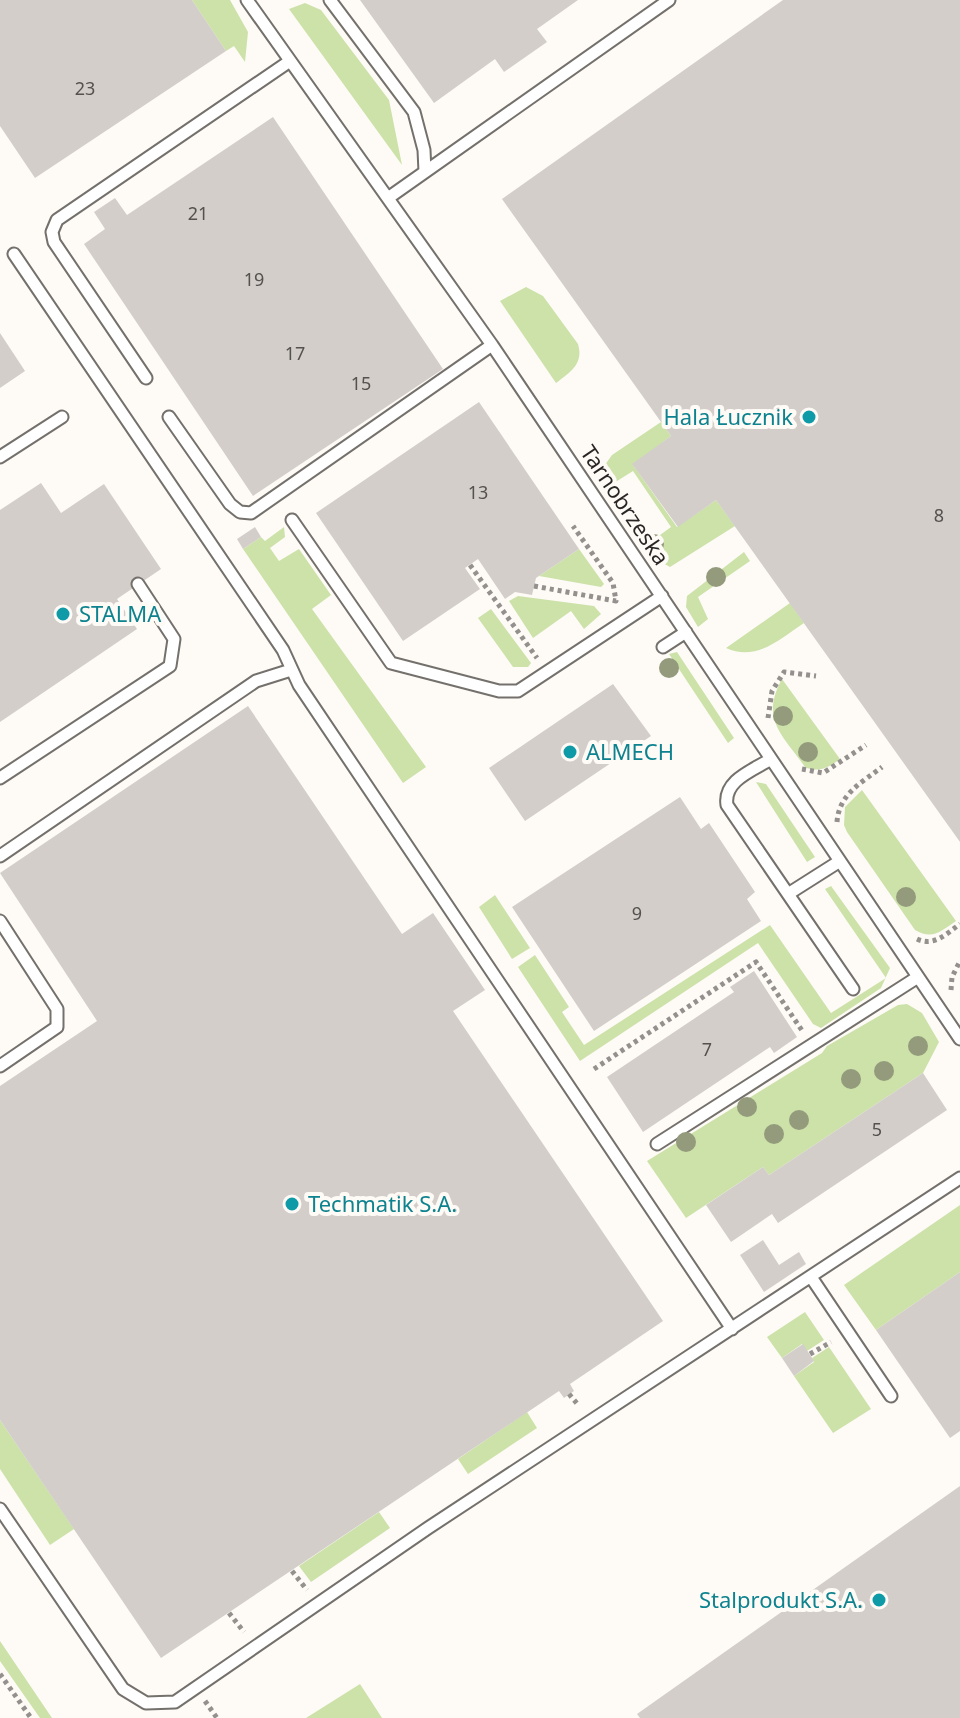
<svg xmlns="http://www.w3.org/2000/svg" width="960" height="1718" viewBox="0 0 960 1718" font-family="'Noto Sans',sans-serif">
  <rect width="100%" height="100%" fill="#fefaf6"/>
  <!-- green -->
  <path fill="#cce2a9" d="M192,0H230L248,32L245,62L234,46L226,51Z
    M305,3L321,10L389,100L402,165L289,9Z
    M526,287L543,296L578,344C584,364 570,372 556,383L500,301Z
    M661,422L671,436L633,465L677,527L716,500L735,526L670,567L654,558L645,546L671,527L633,471L606,488L597,476L612,455Z
    M284,527L285,537L270,548L279,561L299,549L331,595L312,609L426,767L403,783L243,549L261,537L265,541Z
    M579,549L604,584L601,587L539,576Z
    M744,552L750,561L698,597L708,619L698,627L686,607L687,596Z
    M518,596L594,606L601,614L584,629L571,611L533,638L509,601Z
    M790,603L804,623C780,639 756,662 726,648Z
    M491,609L531,663L528,667H513L478,618Z
    M677,652L734,738L728,743L669,654Z
    M782,679L840,759C828,768 818,773 805,767C782,734 760,719 782,679Z
    M756,782L766,784L815,857L807,862Z
    M862,790L956,921C940,932 932,940 915,930L847,832L844,825L845,807Z
    M831,886L890,968L881,988L821,1028L813,1024L758,943L580,1061L518,967L535,955L569,1007L562,1012L584,1045L770,925L831,1013L886,978L825,889Z
    M495,895L530,948L512,959L479,907Z
    M907,1004L922,1013L939,1042L923,1073L769,1175L763,1167L686,1218L647,1161L822,1053L827,1046L898,1005Z
    M960,1205V1272L876,1330L844,1285Z
    M805,1312L824,1340L807,1351L802,1344L782,1358L767,1337Z
    M829,1347L871,1409L833,1433L794,1376L814,1362L812,1358Z
    M527,1412L537,1428L468,1474L458,1459Z
    M0,1420L74,1529L50,1545L0,1469Z
    M379,1512L390,1528L311,1582L299,1566Z
    M0,1641L52,1718H40L0,1661Z
    M360,1684L382,1718H306Z"/>
  <!-- building -->
  <path fill="#d3ceca" d="M0,0H192L226,51L35,178L0,126Z
    M360,0H578L537,29L547,42L504,72L495,59L434,103Z
    M783,0H960V842L716,500L678,527L632,464L671,436L502,199Z
    M273,117L443,369L253,496L84,244L105,229L94,212L115,198L127,215Z
    M0,333L25,371L0,388Z
    M479,402L579,549L536,578L532,595L515,592L505,599L478,559L465,568L480,589L403,641L316,513Z
    M41,483L61,513L104,484L161,569L117,599L137,629L0,722V510Z
    M255,527L261,537L243,549L237,539Z
    M613,684L651,736L525,821L489,768Z
    M248,706L402,934L433,913L485,990L453,1011L663,1321L570,1384L574,1391L564,1398L559,1391L161,1658L0,1420V1086L97,1021L0,873Z
    M680,797L701,829L709,823L755,892L747,899L761,921L594,1031L512,907Z
    M754,971L797,1037L774,1053L770,1047L643,1132L607,1077L734,992L730,987Z
    M923,1073L947,1110L778,1223L772,1214L731,1242L706,1205L763,1167L769,1175Z
    M763,1240L779,1265L799,1252L806,1264L764,1292L740,1255Z
    M960,1272V1431L950,1438L876,1330Z
    M803,1344L814,1361L794,1376L782,1358Z
    M960,1486V1718H640L637,1714Z"/>
  <g fill="none" stroke-linecap="round" stroke-linejoin="round">
    <!-- lane casing -->
    <g stroke="#74706c" stroke-width="15">
      <path id="lane" d="M247,0L492,345L960,1039
        M330,0L414,112L424,150L425,172
        M388,198L669,0
        M14,254L283,650L299,685L732,1329
        M146,378L54,242L52,232L57,220L290,61
        M169,417L230,504L240,512L251,513L492,345
        M0,457L62,417
        M292,520L391,663L499,691H518L662,596
        M663,647L686,632
        M771,759C754,770 723,780 727,805L853,989
        M0,778L170,666L174,639L138,584
        M0,856L256,681L291,670
        M788,894L840,861
        M0,921L57,1009V1027L0,1066
        M657,1144L918,977
        M811,1277L891,1396
        M0,1509L123,1689L146,1703L175,1702L428,1528L960,1178"/>
    </g>
    <!-- path -->
    <path stroke="#93908d" stroke-width="5" stroke-dasharray="4 4" stroke-linecap="butt" d="M470,565L537,658
      M534,586L616,601L613,583L573,526
      M768,718L772,691L784,672L816,676
      M802,769L823,773L866,745
      M837,822C839,794 861,783 882,767
      M917,939C934,947 946,934 960,924
      M951,990L952,977L960,961
      M594,1069L756,962L803,1032
      M810,1354L831,1342
      M569,1394L579,1406
      M292,1571L307,1590
      M229,1613L244,1632
      M0,1674L31,1718
      M205,1701L217,1718"/>
    <!-- lane -->
    <use href="#lane" stroke="#fff" stroke-width="11"/>
  </g>
  <!-- trees -->
  <g fill="#949b7c">
    <circle cx="654" cy="544" r="10"/>
    <circle cx="716" cy="577" r="10"/>
    <circle cx="669" cy="668" r="10"/>
    <circle cx="783" cy="716" r="10"/>
    <circle cx="808" cy="752" r="10"/>
    <circle cx="906" cy="897" r="10"/>
    <circle cx="918" cy="1046" r="10"/>
    <circle cx="884" cy="1071" r="10"/>
    <circle cx="851" cy="1079" r="10"/>
    <circle cx="747" cy="1107" r="10"/>
    <circle cx="799" cy="1120" r="10"/>
    <circle cx="774" cy="1134" r="10"/>
    <circle cx="686" cy="1142" r="10"/>
  </g>
  <!-- markers -->
  <g fill="#0f9aa8" stroke="#fefaf6" stroke-width="3">
    <circle cx="809" cy="417" r="8"/>
    <circle cx="63" cy="614" r="8"/>
    <circle cx="570" cy="752" r="8"/>
    <circle cx="292" cy="1204" r="8"/>
    <circle cx="879" cy="1600" r="8"/>
  </g>
  <g text-anchor="middle" stroke-width="8" stroke-linejoin="round" paint-order="stroke">
    <!-- number labels -->
    <g font-size="18" fill="#54514e">
      <text x="85" y="95">23</text>
      <text x="198" y="220">21</text>
      <text x="254" y="286">19</text>
      <text x="295" y="360">17</text>
      <text x="361" y="390">15</text>
      <text x="478" y="499">13</text>
      <text x="939" y="522">8</text>
      <text x="637" y="920">9</text>
      <text x="707" y="1056">7</text>
      <text x="877" y="1136">5</text>
    </g>
    <!-- culture labels -->
    <g font-size="22" fill="#0d838f" stroke="#fefaf6" text-anchor="start">
      <text x="793" y="425" text-anchor="end">Hala Łucznik</text>
      <text x="79" y="622">STALMA</text>
      <text x="586" y="760">ALMECH</text>
      <text x="308" y="1212">Techmatik S.A.</text>
      <text x="863" y="1608" text-anchor="end">Stalprodukt S.A.</text>
    </g>
    <!-- street labels -->
    <g font-size="22" fill="#292725" stroke="#fefaf6">
      <text transform="translate(625 505) rotate(56)" y="8">Tarnobrzeska</text>
    </g>
  </g>
</svg>
